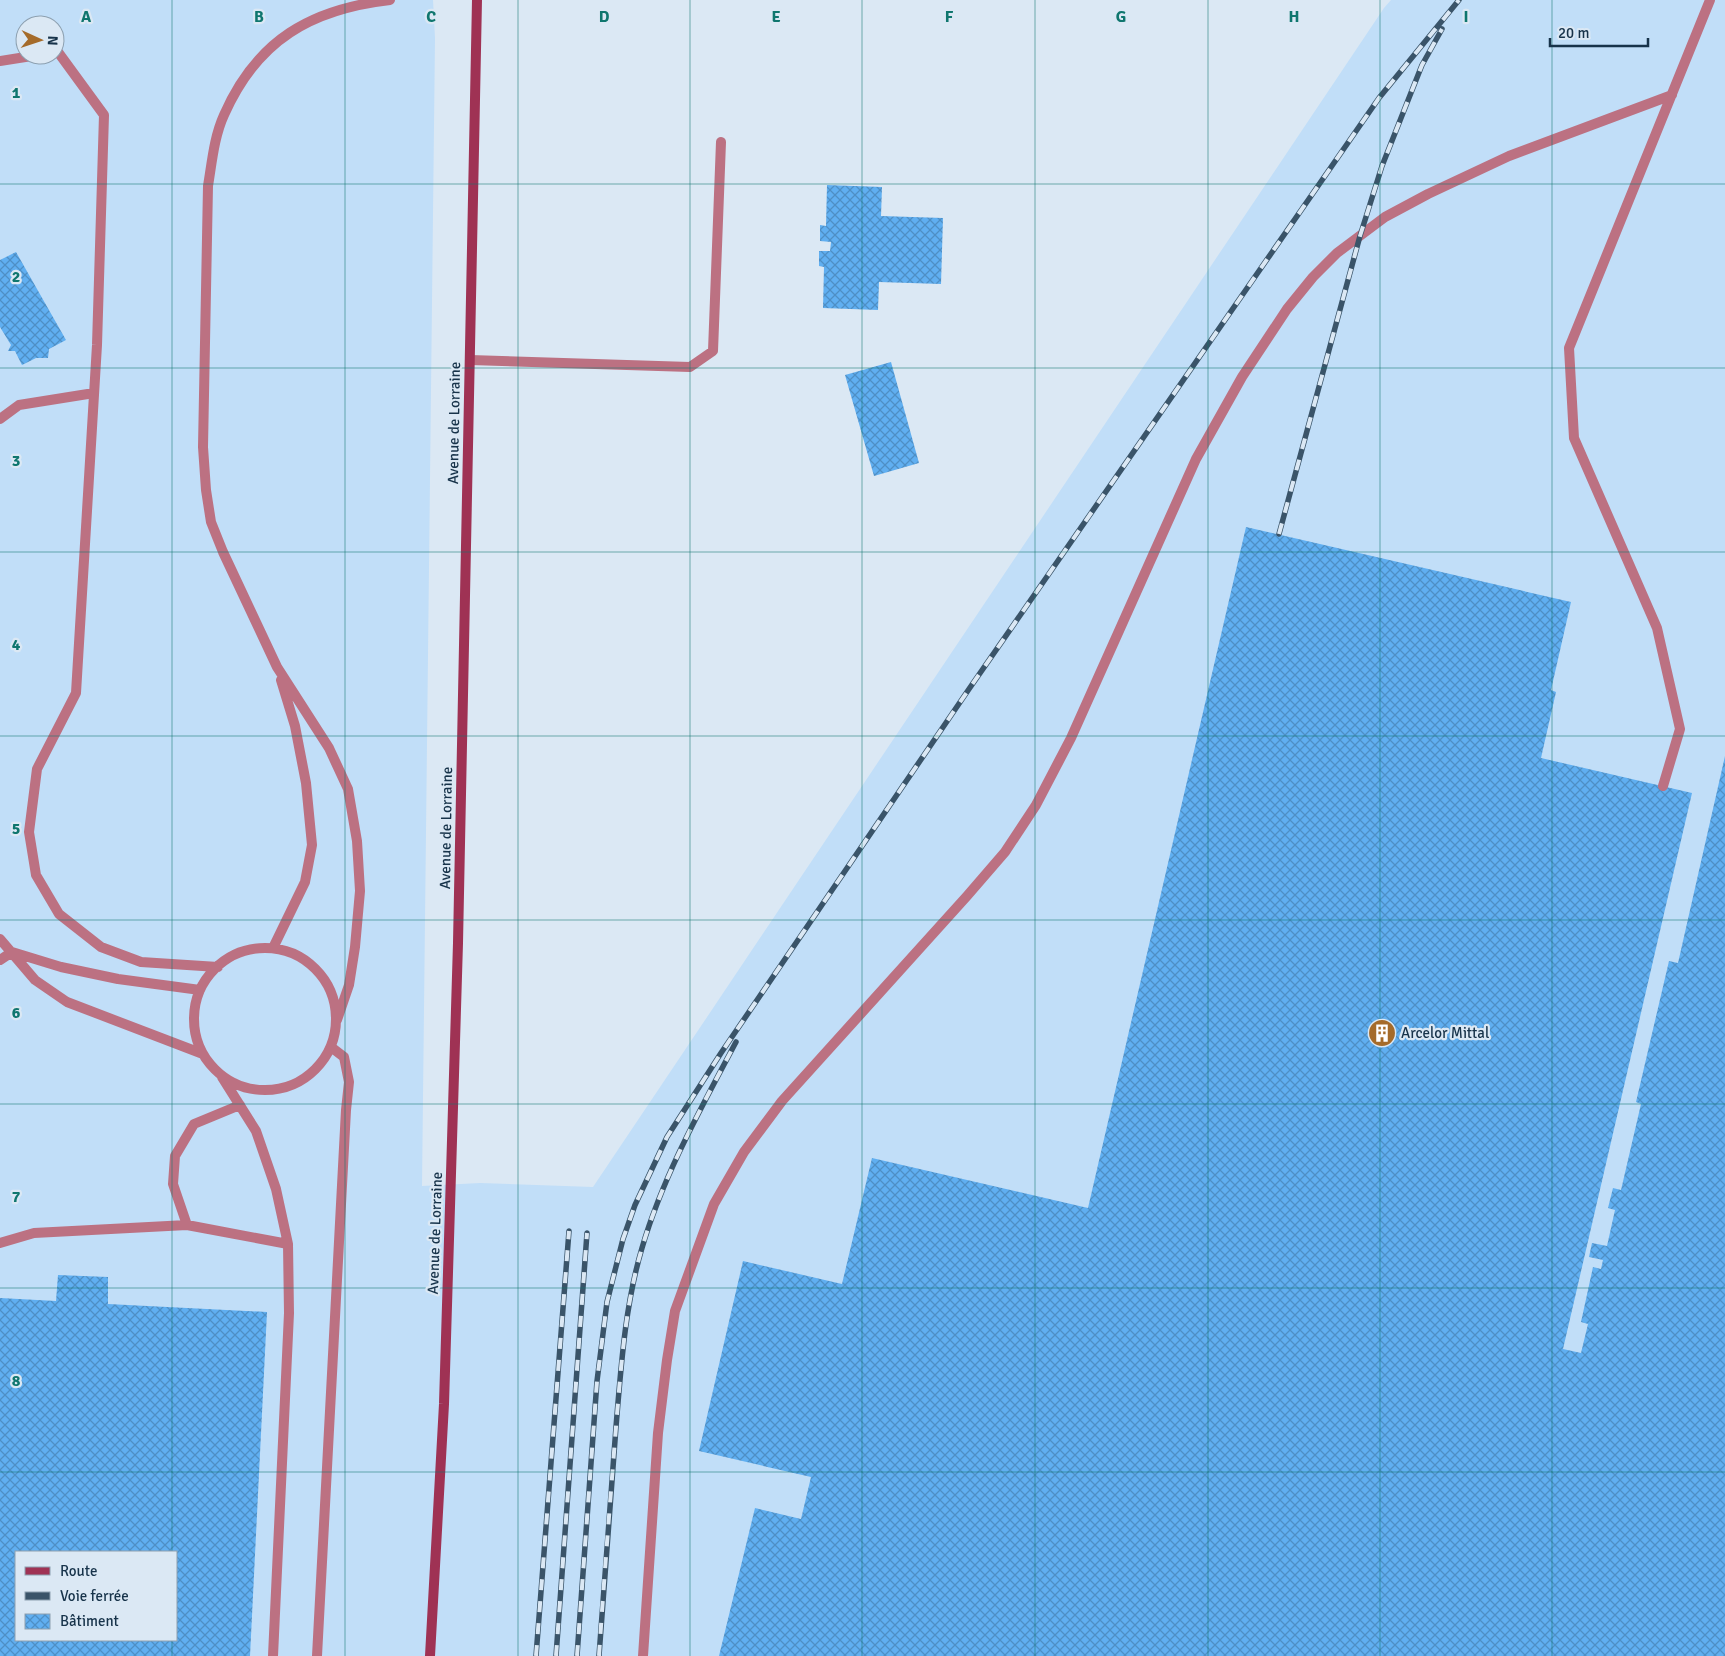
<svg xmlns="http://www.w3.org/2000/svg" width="1725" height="1656" viewBox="0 0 1725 1656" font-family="Signika,sans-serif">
  <defs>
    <pattern id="building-cross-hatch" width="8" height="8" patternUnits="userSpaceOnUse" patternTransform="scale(1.25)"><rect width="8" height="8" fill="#60aff1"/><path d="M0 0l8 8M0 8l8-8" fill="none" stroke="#4e8fc5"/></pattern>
  </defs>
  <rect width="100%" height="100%" fill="#dbe8f4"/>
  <!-- built -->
  <path fill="#c1def8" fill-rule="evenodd" d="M0,0H433L435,38L422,1186L480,1183L593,1187L1384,8L1391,0H1725V1656H0ZM25,25H55V55H25ZM16,1552H176V1640H16Z"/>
  <!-- building -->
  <path fill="url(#building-cross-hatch)" fill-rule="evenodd" d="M827,185L882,187L881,216L943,218L941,284L879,282L878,310L823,308L824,267L819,266V251H830L831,242L820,241V225L826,226Z
    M16,252L66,340L49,349L48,358H36L22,365L15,351H8L11,345L0,327V260Z
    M891,362L919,463L874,476L845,375Z
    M1246,527L1571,602L1551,690L1556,692L1541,758L1692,793L1563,1349L1581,1353L1588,1324L1581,1322L1593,1267L1601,1269L1603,1260L1589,1257L1592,1243L1607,1246L1615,1210L1608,1208L1613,1188L1621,1190L1641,1104L1636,1102L1669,961L1678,963L1725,756V1656H719L755,1508L801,1519L811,1477L699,1451L743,1261L842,1284L872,1158L1088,1208Z
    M58,1275L108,1277V1304L267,1312L250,1656H0V1298L56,1301ZM16,1552H176V1640H16Z"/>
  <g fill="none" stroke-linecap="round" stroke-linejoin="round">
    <!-- service -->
    <path stroke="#bc7182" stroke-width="10" d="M55,52H58L104,115L97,345L76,693L37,769L29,832L36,875L59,914L101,947L141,962L218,967
      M0,61L38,55
      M470,360L690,367L713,351L721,142
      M0,419L19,405L94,393
      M1663,786L1680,729L1657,628L1574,438L1569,348L1710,0
      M0,939L35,980L67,1002L203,1054
      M273,948L305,882L312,845L306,783L295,726L281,680
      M194 1019a71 71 0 1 1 142 0a71 71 0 1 1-142 0Z
      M12,952L61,967L118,979L200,990
      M0,960L12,952
      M337,1020L349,985L355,947L360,891L357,841L348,789L329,748L277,667L223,552L211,522L206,490L203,447L208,186C212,162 214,137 224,115C257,40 311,9 390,0
      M222,1077L256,1131L276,1189L288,1244L289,1313L273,1656
      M187,1225L173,1184L175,1156L194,1124L240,1105
      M0,1243L34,1233L187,1225L288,1244
      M317,1656L346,1110L349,1082L344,1057L331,1047
      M643,1656L658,1433L667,1360L675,1311L714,1204L744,1152L782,1101L967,896L1005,852L1036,805L1071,738L1196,459L1242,377L1287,309L1313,277L1337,253L1385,217L1428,194L1509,156L1672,95"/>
    <!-- secondary -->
    <path stroke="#9f3254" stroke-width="10" d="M430,1656L444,1404L458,943L477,0"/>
    <!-- rail casing -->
    <g stroke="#3a5469" stroke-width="5.5">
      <path id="rail" d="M1279,534L1360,236L1382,166L1422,65L1442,29
        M536,1656L569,1231
        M556,1656L587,1233
        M577,1656L597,1381L607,1302L623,1239L635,1205L667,1137L721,1053L969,689L1379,98L1459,0
        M599,1656C604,1579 610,1503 616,1427C621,1367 625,1305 642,1248C663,1176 701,1108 736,1042"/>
    </g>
    <!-- rail -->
    <use href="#rail" stroke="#dbe8f4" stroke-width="4" stroke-dasharray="11" stroke-linecap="butt"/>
  </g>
  <!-- grid -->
  <path fill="none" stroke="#0f766e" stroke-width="1" stroke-opacity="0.55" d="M172,0V1552M345,0V1656M518,0V1656M690,0V1656M862,0V1656M1035,0V1656M1208,0V1656M1380,0V1656M1552,0V1656M0,184H1725M0,368H1725M0,552H1725M0,736H1725M0,920H1725M0,1104H1725M0,1288H1725M0,1472H1725M172,1640V1656"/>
  <!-- icons -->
  <defs>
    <g id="building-disc" transform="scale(1.4375)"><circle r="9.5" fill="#a56b2a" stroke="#dbe8f4"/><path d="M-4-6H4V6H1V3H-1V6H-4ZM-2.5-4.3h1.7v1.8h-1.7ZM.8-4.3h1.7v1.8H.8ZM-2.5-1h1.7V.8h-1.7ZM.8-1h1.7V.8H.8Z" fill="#fff"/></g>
  </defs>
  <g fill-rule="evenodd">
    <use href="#building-disc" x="1382" y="1033"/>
  </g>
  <g text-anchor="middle" stroke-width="4.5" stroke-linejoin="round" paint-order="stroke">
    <!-- street labels -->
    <g font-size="15" fill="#17334a" stroke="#dbe8f4">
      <text transform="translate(454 423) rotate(-89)" y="5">Avenue de Lorraine</text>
      <text transform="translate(446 828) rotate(-89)" y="5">Avenue de Lorraine</text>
      <text transform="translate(435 1233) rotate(-88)" y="5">Avenue de Lorraine</text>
    </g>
    <!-- poi labels -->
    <g font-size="15" fill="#17334a" stroke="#dbe8f4" text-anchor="start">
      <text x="1401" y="1038">Arcelor Mittal</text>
    </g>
  </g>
  <g font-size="16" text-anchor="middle" font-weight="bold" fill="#0f766e" stroke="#dbe8f4" stroke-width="4.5" stroke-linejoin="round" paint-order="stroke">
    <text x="86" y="22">A</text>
    <text x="259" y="22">B</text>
    <text x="431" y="22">C</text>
    <text x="604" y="22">D</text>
    <text x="776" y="22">E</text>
    <text x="949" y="22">F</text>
    <text x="1121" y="22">G</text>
    <text x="1294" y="22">H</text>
    <text x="1466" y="22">I</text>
    <text x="16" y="98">1</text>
    <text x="16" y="282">2</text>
    <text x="16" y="466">3</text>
    <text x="16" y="650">4</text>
    <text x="16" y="834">5</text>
    <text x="16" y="1018">6</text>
    <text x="16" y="1202">7</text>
    <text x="16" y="1386">8</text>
  </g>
  <!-- legend -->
  <rect x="15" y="1551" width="162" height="90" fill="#dbe8f4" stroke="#8da0b0"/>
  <rect x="25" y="1567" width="25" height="8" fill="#9f3254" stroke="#8da0b0"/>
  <text x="60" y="1576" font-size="15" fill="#17334a">Route</text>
  <rect x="25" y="1592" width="25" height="8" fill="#3a5469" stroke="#8da0b0"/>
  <text x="60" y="1601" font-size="15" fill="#17334a">Voie ferrée</text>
  <rect x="25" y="1614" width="25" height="15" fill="url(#building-cross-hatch)" stroke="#8da0b0"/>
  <text x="60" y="1626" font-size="15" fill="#17334a">Bâtiment</text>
  <!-- north arrow -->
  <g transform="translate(40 40) rotate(93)"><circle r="24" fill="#dbe8f4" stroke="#8da0b0"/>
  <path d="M0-4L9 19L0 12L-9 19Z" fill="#a56b2a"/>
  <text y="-8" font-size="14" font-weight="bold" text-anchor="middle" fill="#17334a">N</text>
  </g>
  <!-- scale -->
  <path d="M1550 38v8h98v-8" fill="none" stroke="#17334a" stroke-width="2.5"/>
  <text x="1558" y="38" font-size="15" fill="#17334a" stroke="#dbe8f4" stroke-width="4" paint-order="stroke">20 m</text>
</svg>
